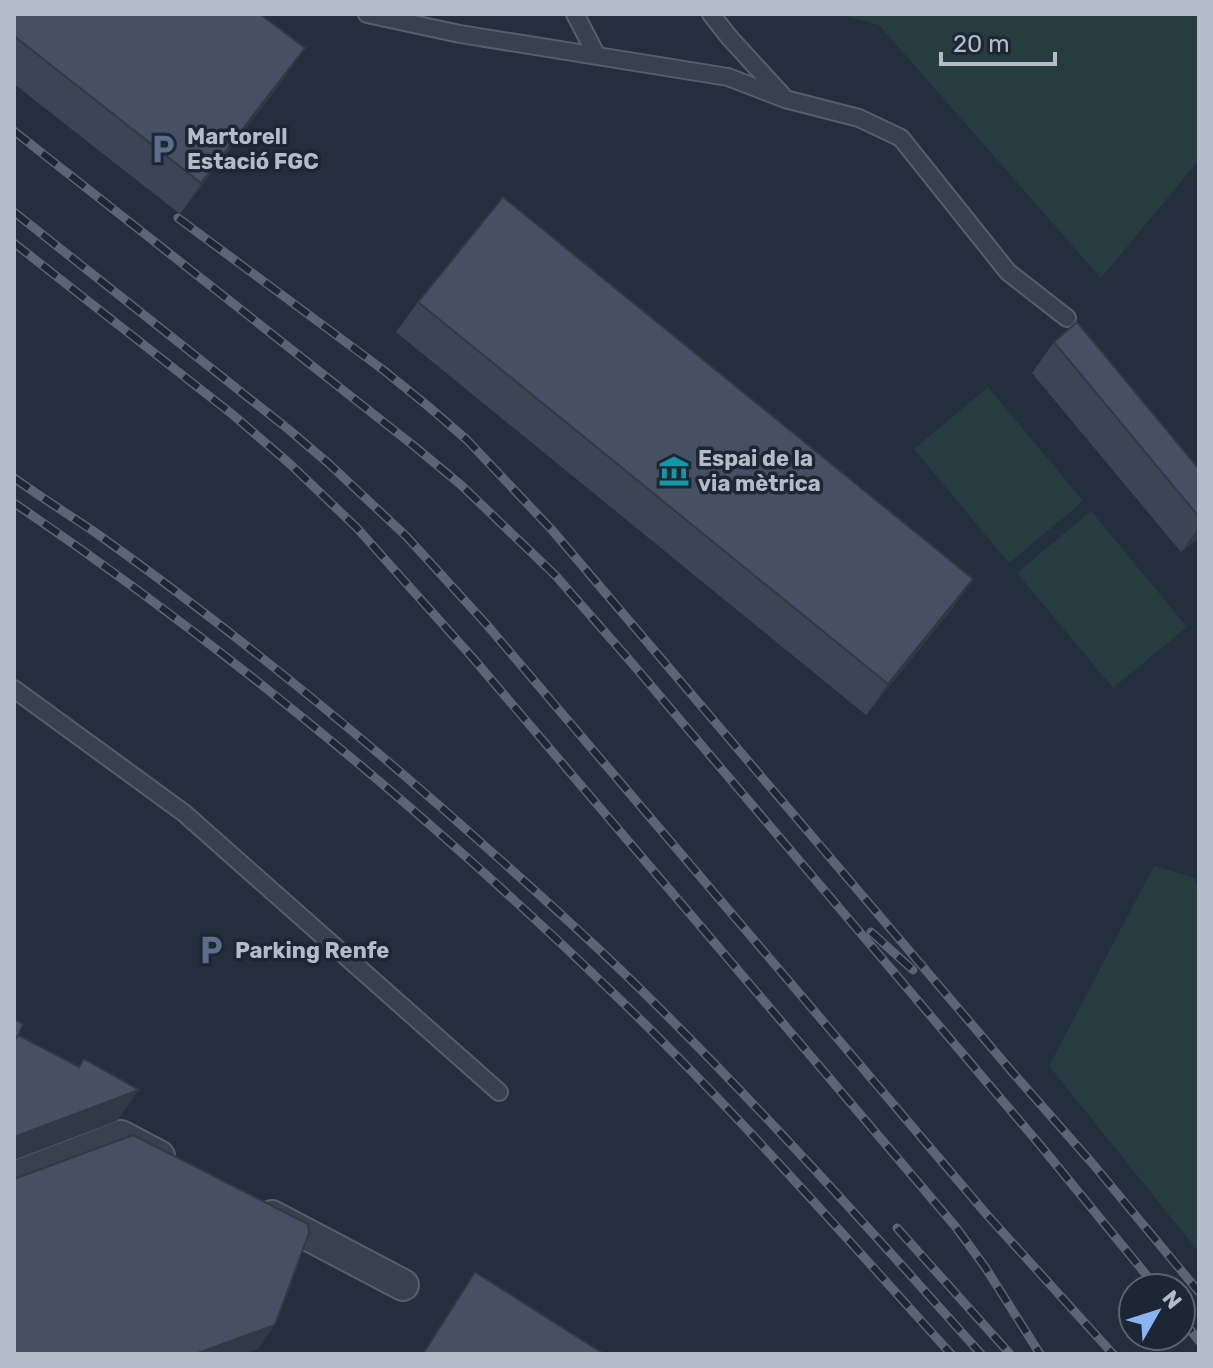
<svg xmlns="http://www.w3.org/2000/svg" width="1213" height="1368" viewBox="0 0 1213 1368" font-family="Rubik,sans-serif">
  <rect width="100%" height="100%" fill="#242f3e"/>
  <!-- green -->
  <path fill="#263c3f" d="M840,14H1199V160L1101,278L879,25Z
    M988,387L1083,501L1009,563L914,449Z
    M1091,511L1187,627L1113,688L1017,573Z
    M1154,866L1195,878L1199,896V1252L1049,1066Z"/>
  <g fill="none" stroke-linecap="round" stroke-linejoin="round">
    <!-- lane casing -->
    <g stroke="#565f6c" stroke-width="20">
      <path id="lane" d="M367,14L460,34L728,77L785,99L859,118L901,138L1008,272L1067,318
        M575,14L597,56
        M711,14L729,37L782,95
        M14,689L184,813L499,1092"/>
    </g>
    <!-- street casing -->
    <g stroke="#565f6c" stroke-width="34">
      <path id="street" d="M14,1177L121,1136L159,1156
        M272,1216L403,1285"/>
    </g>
    <!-- lane -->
    <use href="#lane" stroke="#38414e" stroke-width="16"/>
    <!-- street -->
    <use href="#street" stroke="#38414e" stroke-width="30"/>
    <!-- rail casing -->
    <g stroke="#5a6575" stroke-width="9">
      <path id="rail" d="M14,131L414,446L461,485L556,576L631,662L1040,1145L1157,1288
        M14,212L288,429L328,463L406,536L487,625L988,1216L1113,1354
        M178,218L382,369L429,407L467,440L552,530L1013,1073L1092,1163L1199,1292
        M14,243L232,414L290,464L357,528L472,657L955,1226L985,1267L1040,1354
        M14,478C41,497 69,515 96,533C235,632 368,741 495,855C541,896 587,937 631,980C753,1099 867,1226 981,1354
        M14,503C227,647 426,813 611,991C731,1106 840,1231 951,1354
        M871,932L913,970
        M897,1228L1010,1354
        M1181,1318L1199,1341"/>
    </g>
    <!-- rail -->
    <use href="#rail" stroke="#1d2633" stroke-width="6" stroke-dasharray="18" stroke-linecap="butt"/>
  </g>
  <!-- wall -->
  <path fill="#3b4654" d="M14,14L284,79L180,214L14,84Z
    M418,302L973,579L951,610L866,715L396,332Z
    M1054,342L1199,469V538L1181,552L1032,373Z
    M475,1272L604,1354H422Z"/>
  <!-- shaded-wall -->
  <path fill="#303945" d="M305,48L284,79L180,214L201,183Z
    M1199,527V538L1181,552Z
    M973,579L951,610L866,715L888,684Z
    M139,1090L117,1121L14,1160V1137Z
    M275,1325L258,1349L244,1354H195Z"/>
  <!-- building -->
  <path fill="#455162" stroke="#303945" stroke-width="2" d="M14,14H260L305,48L201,183L14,36Z
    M503,197L973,579L888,684L418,302Z
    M1077,322L1199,469V517L1054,342Z
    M14,1019L23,1024L18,1036L14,1037Z
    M18,1035L79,1067L84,1059L139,1090L14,1137V1041Z
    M133,1135L308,1224L309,1233L275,1325L195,1354H14V1179Z
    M475,1272L604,1354H423Z"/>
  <!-- icons -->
  <defs>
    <g id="parking-bare" transform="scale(2.4)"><path d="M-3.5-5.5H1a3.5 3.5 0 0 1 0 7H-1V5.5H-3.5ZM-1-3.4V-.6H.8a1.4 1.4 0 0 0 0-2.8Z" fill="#5c6f8a" stroke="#1d2633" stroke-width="2.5" paint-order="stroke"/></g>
    <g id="museum-bare" transform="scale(2.4)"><path d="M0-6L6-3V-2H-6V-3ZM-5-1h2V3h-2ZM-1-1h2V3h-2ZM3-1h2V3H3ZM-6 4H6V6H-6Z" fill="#0f9aa8" stroke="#1d2633" stroke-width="2.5" paint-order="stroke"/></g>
  </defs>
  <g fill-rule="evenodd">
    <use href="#parking-bare" x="163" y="149"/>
    <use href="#museum-bare" x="674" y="471"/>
    <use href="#parking-bare" x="211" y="950"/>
  </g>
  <g text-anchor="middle" stroke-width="7" stroke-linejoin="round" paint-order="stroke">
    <!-- poi labels -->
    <g font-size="22" font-weight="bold" fill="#b4bcc9" stroke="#1d2633" text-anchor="start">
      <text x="187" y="144">Martorell<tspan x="187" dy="25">Estació FGC</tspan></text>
      <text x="698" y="466">Espai de la<tspan x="698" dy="25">via mètrica</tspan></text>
      <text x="235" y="958">Parking Renfe</text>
    </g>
  </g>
  <!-- border -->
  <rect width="1213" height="1368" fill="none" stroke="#b4bcc9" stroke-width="32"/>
  <!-- north arrow -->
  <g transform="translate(1157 1312) rotate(51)"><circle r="38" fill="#1d2633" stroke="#59626f" stroke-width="2"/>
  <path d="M0-6L14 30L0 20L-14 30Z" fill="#8ab4f8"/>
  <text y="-12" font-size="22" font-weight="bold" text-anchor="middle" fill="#b4bcc9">N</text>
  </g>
  <!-- scale -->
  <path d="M941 52v12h114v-12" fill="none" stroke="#b4bcc9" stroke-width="4"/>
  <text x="953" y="52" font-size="24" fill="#b4bcc9" stroke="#1d2633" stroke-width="6" paint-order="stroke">20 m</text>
</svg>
